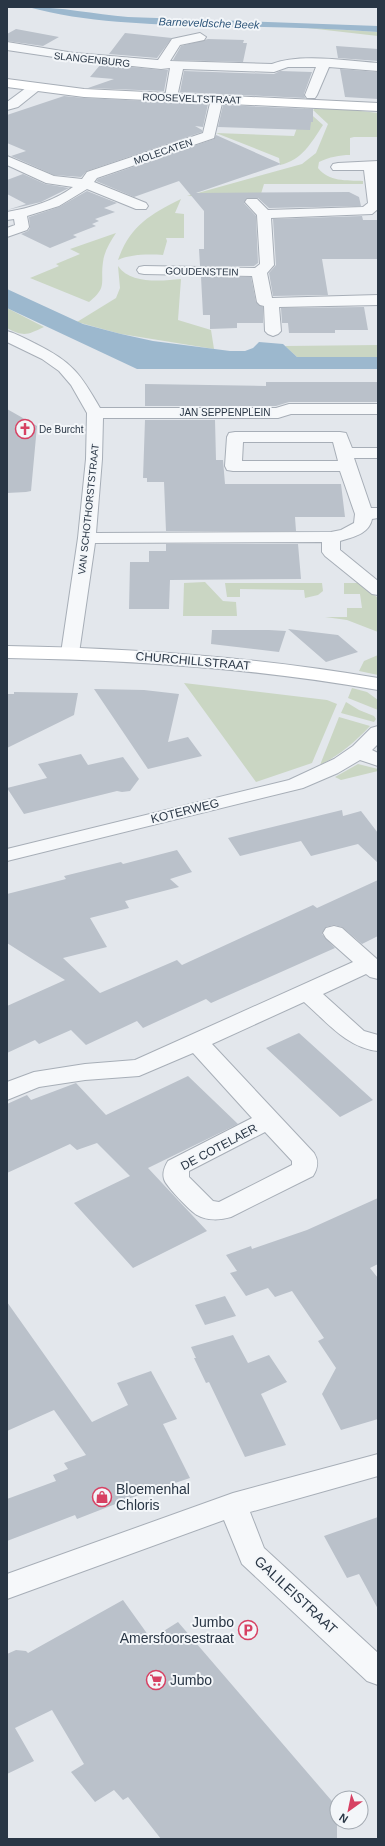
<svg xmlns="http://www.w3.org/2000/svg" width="385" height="1846" viewBox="0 0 385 1846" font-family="Helvetica,sans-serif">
  <rect width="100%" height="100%" fill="#e3e7ec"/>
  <!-- green -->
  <path fill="#cad6c3" d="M299,27L378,32V36Z
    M318,106L378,113V137H354L350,138V155C339,155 330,157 319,162L318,168C329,182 346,180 363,181V184H264L260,197L187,196L302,164L316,153L328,124L313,110Z
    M304,108L323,125C311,143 302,160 280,165L279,158L216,133L294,136Z
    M181,199L175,213L184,214V238H166L167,241L163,255C150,254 130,254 118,260C130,226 149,215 181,199Z
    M116,233C110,242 104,252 103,262C100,283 108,287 89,302L30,278L59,266L56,264L80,254L70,249Z
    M118,266C130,284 161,281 181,279L178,320L211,330L214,349L121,334L77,322L116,298L120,288Z
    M7,308L44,327C27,335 24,337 7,328Z
    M378,345V357H297L285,346Z
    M205,582L223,601L236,602L237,616H183L184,583Z
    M225,583H322L323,591L318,595L305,598L304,590L240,589V597H227Z
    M344,583H359L378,598V632L347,620L325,617H347V608H362L360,594H344Z
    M378,655V675L359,671L364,661Z
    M184,683L327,700L337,704L312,763L256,782Z
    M352,688L367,692L378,700V710L348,698Z
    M346,702L359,710L374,716L376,719L374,722L341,713Z
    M339,717L370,726C355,742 340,755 320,765Z
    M358,764L378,769V771L341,780L335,777Z"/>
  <!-- water -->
  <path fill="#9cb8ce" d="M28,7C61,7 94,14 128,17L378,26V32C321,28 265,27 208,26C148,24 86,23 28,7Z
    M7,289L83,324L121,334L153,341L230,351H245L253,348L259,342L283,344L297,357H378V369H137L7,308Z"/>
  <!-- building -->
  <path fill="#bac1ca" d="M16,29L59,37L43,46L7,41V34Z
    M125,33L172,38L157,58L109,54Z
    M208,39L244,40L243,43H247L243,62L173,60L181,46Z
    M336,46L378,49V61L338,58Z
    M101,64L161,70H168L164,91L88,88L114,79L90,77Z
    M340,69L378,72V99L345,97Z
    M184,71L274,74L280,71L312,72L304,94L305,98L180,92Z
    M64,96L84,98L208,104L203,127L195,126L202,130V132L87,171L81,177L54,175L11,156L26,151L7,143V115Z
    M223,105L313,109V122H311L310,130L218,127Z
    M216,135L281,164L196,193L349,192L359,197L361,206L269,208L258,198H247L244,203L256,216L258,263L254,266H200L199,249H204V211L179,181L134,197L96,181L98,179L214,139Z
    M23,174L45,184L69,188L41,202L7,210L26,204L7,194V180Z
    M87,191L117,203L104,208L115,212L95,219L99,221L92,224L96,226L73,235L77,237L50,248L21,234L28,231L30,228L29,217L59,207Z
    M362,216L363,220H378V259H322L328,295L273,296L269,273L276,265L273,219Z
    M201,277H251L256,302L263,307V323H237V328L210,329V315H203Z
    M364,307L368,330H335V333H289L288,323H282L281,308Z
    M266,382H378V402H289L276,406H145V384L266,386Z
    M7,409L37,426L31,491L26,492L7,493Z
    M145,420H215L216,460H223L225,484H341L345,517H295L296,531H166L164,482H147V478H143Z
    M166,544H298L301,579L170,580L169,609H129L130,562H149V551H166Z
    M288,629L338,635L358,652L326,662Z
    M212,630H269L286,631L279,652L211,644Z
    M94,689L144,690L179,694L168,742L188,737L202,756L148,769Z
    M14,692L78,693L74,715L7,748V694H14Z
    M81,754L88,765L123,757L139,779L130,791L122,792L117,791L24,814L7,788L47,778L38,764Z
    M342,810L343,816L361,811L378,833V863L358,844L311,856L301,841L240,856L228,838Z
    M177,850L192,872L170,879L179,887L125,901L129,908L90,918L107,947L63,958L100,993L177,960L182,965L313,905L317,908L378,880V936L362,944L342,927L334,925L326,927L322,934L335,948L211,1003L206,999L143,1028L137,1021L86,1045L71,1030L39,1044L35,1040L7,1053V1006L65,980L7,943V894L66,879L64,876L121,862L123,864Z
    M299,1033L373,1100L340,1117L266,1048Z
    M188,1076L238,1124L148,1168L207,1231L133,1268L74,1203L130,1176L97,1143L77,1150L70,1144L7,1173V1104L27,1095L31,1100L76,1083L106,1115Z
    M378,1198V1264L370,1268L378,1278V1419L341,1430L322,1394L336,1368L318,1341L324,1338L292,1291L275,1297L268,1288L246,1296L230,1273L237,1271L226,1255L251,1246L252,1249L307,1230Z
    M225,1296L236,1316L205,1325L195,1305Z
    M7,1302L92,1422L128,1405L117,1383L151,1371L177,1419L163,1424L190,1478L136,1496L77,1519L75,1515L7,1541V1499L56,1481L53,1475L68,1469L64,1463L86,1455L54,1410L7,1431Z
    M233,1335L248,1363L269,1355L287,1382L261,1394L286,1445L245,1457L209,1382L206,1383L194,1358H196L191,1347Z
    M378,1517V1609L359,1574L347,1578L324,1536Z
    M123,1600L151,1639L178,1622L337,1807V1839H161L128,1797L123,1800L114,1790L95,1802L71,1772L84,1764L52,1710L15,1728L34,1761L7,1774V1654L16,1650L26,1651L28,1653Z"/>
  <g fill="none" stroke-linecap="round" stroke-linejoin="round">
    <!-- street casing -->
    <g stroke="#a7aeb7" stroke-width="2">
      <path id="street" d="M200,33L206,37L204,40L180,45L170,61L272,64C300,53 348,61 378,63V71L329,67L317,95L315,98H307L305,95L316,67H288L274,72L183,69L177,97L176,100H166L165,97L170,68L161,69L74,60L7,50V42L74,53L158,60L172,39Z
        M34,84L38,85L40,88L38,91L18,107L7,110V102L30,85Z
        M217,95L222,96L223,99L214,138L97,178L94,182L146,203L148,206L146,209H136L87,189L59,206L27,216L29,227L27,230L7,237V228L15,225L14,219L7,220V212C30,208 54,201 73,187L46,183L7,165V156L54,176L82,179L87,172L203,133L211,99L212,96Z
        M378,161V209L372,214L271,218L274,265L267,273L272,298L378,295V305L279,307L281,331L278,334L273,336L268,334L265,331L264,306L260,305L257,302L252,276L144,274L139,273L137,270L139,267L144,266L255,268L260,264L257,215L245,202L247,199H257L268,210L363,207L368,203L364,170H333L331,167L333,164L338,163Z
        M7,331C17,334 26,339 36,344C72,362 80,373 100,408H276L289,404H378V414H291L278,418H103L102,459L96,533L331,532L341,530L354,523L355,514L340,471H233L227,470L225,466L227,437L229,433L235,432H340L346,433L352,448H378V458H354L371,508H378V518L372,519C369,534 353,537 340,541V550L378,581V595L372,594L325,556L322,552V542L95,543L79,653L77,657L70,659L63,657L61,653L78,538L86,459L87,413L71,385L59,371L42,359L7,342ZM243,442H333L338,461H242Z
        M378,726V744L372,750L378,753V766L360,760L338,773L303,788L7,861V849L289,780L334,759L353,746L371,728Z
        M334,926L342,928L378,960V979L370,977L366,974L323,994L364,1031L378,1035V1051C347,1048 327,1022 304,1002L212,1044L314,1153C319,1161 318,1168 313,1176L231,1217C221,1220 207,1221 197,1215C191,1212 165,1185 164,1179C162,1172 165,1166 168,1161L252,1118L193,1053L139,1076L85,1080L39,1087L7,1100V1082L34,1072L85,1064L135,1060L353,962L326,938L323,933L326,928ZM265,1132L292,1161V1165L219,1202L213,1201L189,1177V1171Z
        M378,1454V1476L250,1512L264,1548L378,1653V1685L367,1681L242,1564L224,1520L7,1599V1574L233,1493Z"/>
    </g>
    <!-- secondary casing -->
    <g stroke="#a7aeb7" stroke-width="2">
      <path id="secondary" d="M7,79L84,89L378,103V111L84,97L7,87Z
        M7,646C132,648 255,657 378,678V690C255,668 132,660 7,658Z"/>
    </g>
    <!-- street -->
    <use href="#street" fill="#f6f8fa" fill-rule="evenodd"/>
    <!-- secondary -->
    <use href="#secondary" fill="#fff" fill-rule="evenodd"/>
  </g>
  <!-- icons -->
  <defs>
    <g id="church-ring" transform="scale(1)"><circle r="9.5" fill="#f3f6f9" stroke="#d74163" stroke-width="1.5"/><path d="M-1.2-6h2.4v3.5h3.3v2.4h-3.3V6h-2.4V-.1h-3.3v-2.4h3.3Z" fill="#d74163"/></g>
    <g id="shop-ring" transform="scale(1)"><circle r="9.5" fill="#f3f6f9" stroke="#d74163" stroke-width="1.5"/><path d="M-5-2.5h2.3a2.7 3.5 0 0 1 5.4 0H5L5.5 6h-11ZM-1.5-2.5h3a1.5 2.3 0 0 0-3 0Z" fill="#d74163"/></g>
    <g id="parking-ring" transform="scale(1)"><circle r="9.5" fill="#f3f6f9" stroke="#d74163" stroke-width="1.5"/><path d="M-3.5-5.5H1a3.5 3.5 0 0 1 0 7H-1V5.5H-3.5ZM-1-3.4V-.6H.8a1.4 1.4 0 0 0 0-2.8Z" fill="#d74163"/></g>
    <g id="supermarket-ring" transform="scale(1)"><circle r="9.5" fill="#f3f6f9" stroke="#d74163" stroke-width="1.5"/><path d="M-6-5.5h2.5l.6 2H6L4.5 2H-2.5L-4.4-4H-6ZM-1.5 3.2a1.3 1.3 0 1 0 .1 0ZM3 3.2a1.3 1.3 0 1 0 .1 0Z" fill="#d74163"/></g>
  </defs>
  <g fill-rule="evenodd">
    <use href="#church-ring" x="25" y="429"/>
    <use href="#shop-ring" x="102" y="1497"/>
    <use href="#parking-ring" x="248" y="1630"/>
    <use href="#supermarket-ring" x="156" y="1680"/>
  </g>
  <g text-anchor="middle" stroke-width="4" stroke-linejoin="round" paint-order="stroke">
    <!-- far-street labels -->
    <g font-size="10" fill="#293645" stroke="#f3f6f9">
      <text transform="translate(92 59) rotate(6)" y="4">SLANGENBURG</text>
      <text transform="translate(192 98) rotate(2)" y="4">ROOSEVELTSTRAAT</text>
      <text transform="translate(163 151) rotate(-19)" y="4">MOLECATEN</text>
      <text transform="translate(202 271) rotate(1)" y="4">GOUDENSTEIN</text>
      <text x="225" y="416">JAN SEPPENPLEIN</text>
      <text transform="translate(88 509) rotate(-84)" y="4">VAN SCHOTHORSTSTRAAT</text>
    </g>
    <!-- far-poi labels -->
    <g font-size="10" fill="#293645" stroke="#f3f6f9" text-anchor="start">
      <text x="39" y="433">De Burcht</text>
    </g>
    <!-- far-water labels -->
    <g font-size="11" font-style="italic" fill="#30587c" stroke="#f3f6f9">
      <text transform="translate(209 23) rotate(2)" y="4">Barneveldsche Beek</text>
    </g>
    <!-- street labels -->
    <g font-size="12" fill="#293645" stroke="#f3f6f9">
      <text transform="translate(193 661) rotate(5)" y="4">CHURCHILLSTRAAT</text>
      <text transform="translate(185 811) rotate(-14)" y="4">KOTERWEG</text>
      <text transform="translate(219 1147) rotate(-28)" y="4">DE COTELAER</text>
    </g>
    <!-- near-poi labels -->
    <g font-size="14" fill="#293645" stroke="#f3f6f9" text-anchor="start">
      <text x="116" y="1494">Bloemenhal<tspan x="116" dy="16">Chloris</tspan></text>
      <text x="234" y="1627" text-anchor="end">Jumbo<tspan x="234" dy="16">Amersfoorsestraat</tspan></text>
      <text x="170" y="1685">Jumbo</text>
    </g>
    <!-- near-street labels -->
    <g font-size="14" fill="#293645" stroke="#f3f6f9">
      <text transform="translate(296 1595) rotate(43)" y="5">GALILEISTRAAT</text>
    </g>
  </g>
  <!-- border -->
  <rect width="385" height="1846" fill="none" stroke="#293645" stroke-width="16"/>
  <!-- north arrow -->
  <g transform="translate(349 1810) rotate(213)"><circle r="19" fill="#f3f6f9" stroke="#a2a9b1"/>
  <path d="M0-3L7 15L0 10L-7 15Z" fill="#d74163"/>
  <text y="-6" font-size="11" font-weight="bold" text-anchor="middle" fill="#293645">N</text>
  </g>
</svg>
